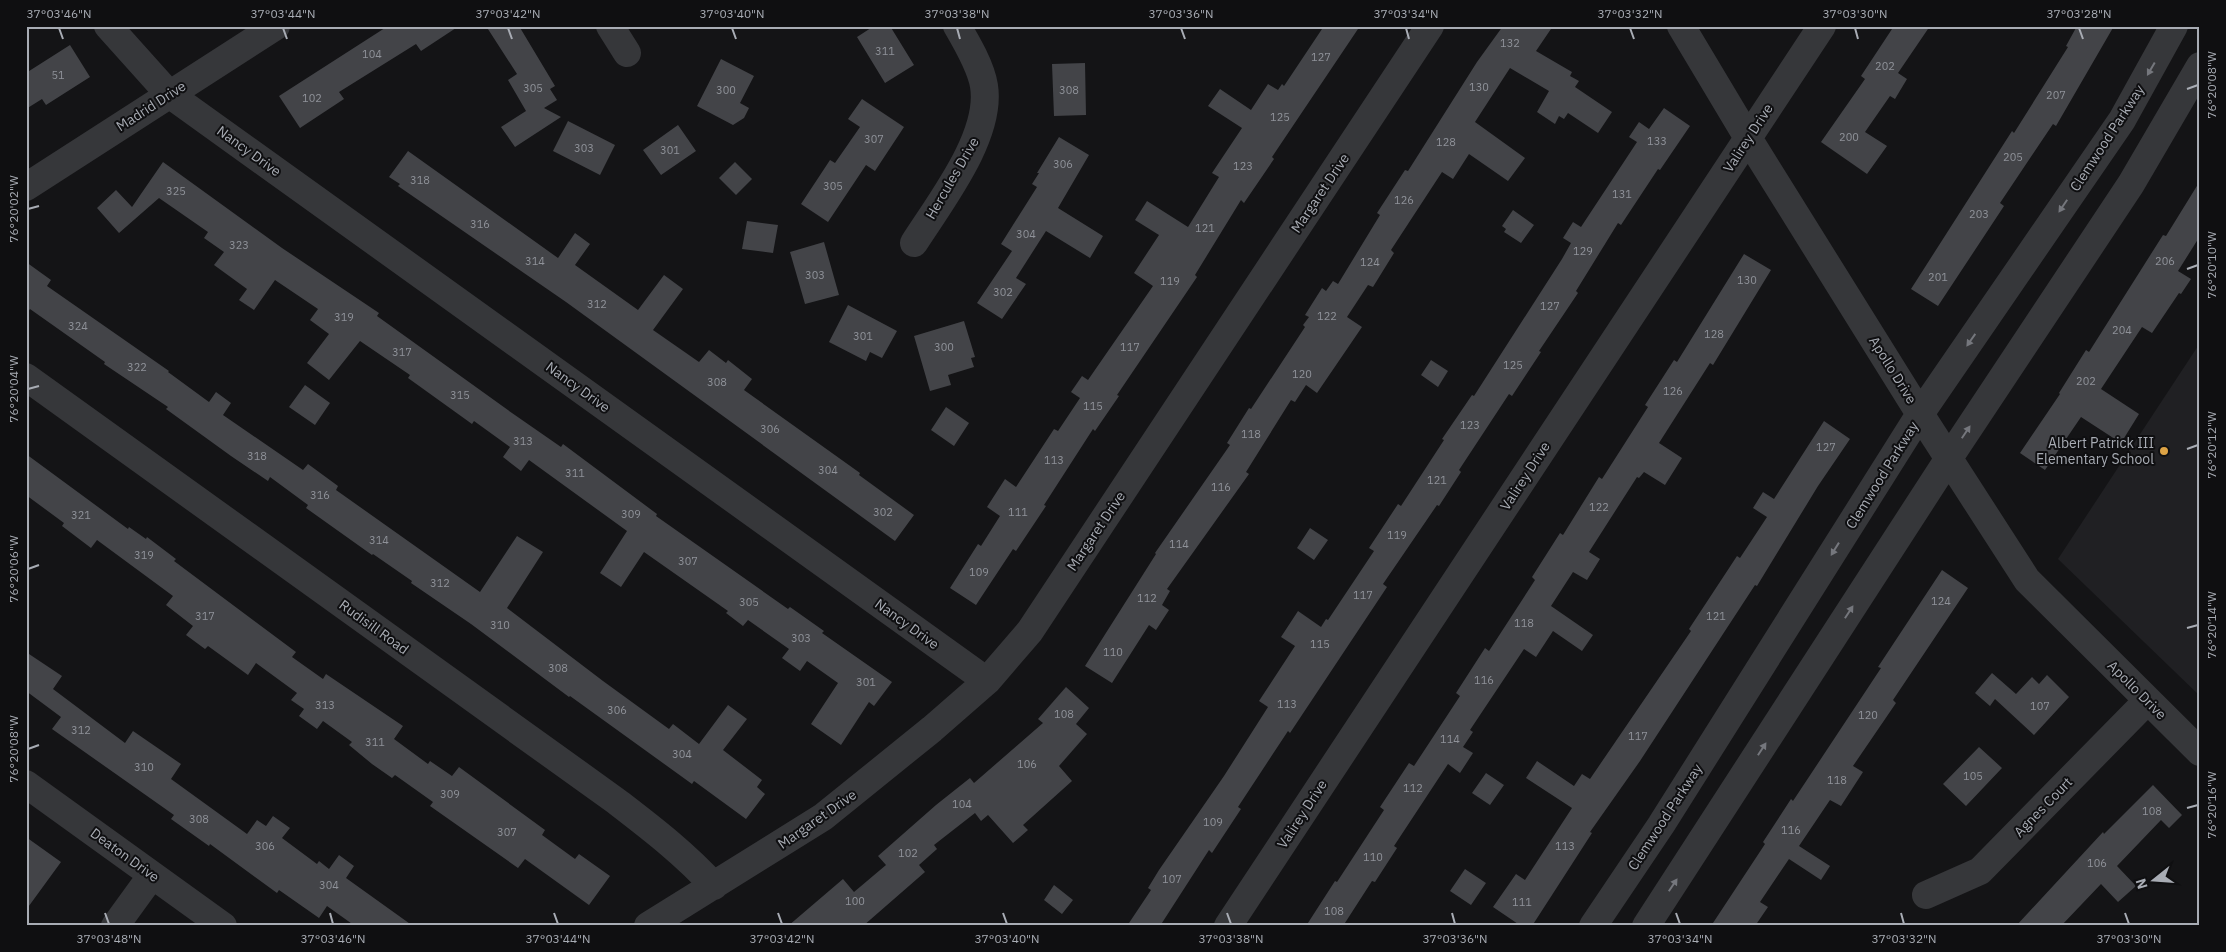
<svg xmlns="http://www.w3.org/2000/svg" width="2226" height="952" viewBox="0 0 2226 952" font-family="'IBM Plex Sans',sans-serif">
  <rect width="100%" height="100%" fill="#141416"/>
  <!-- built -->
  <path fill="#202023" d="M2200,343V696L2058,559Z"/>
  <!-- building -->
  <path fill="#434448" d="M388,26H459L421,51L416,44L339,92L344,99L300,128L279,96Z
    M486,26H519L555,86L550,89L557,100L544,108L561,117L515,147L501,127L526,111L508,80L517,74Z
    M874,26H890L914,65L885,83L857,37Z
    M1324,26H1360L1272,157L1274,159L1244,203L1241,200L1195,275L1197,277L1117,395L1119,396L1095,431L1093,429L1044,505L1046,506L1016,551L1013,549L976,605L950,588L978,544L981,546L1000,516L987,507L1005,479L1016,487L1054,429L1058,431L1080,398L1071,392L1082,376L1088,380L1153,286L1134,273L1159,235L1135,220L1147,201L1188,227L1219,177L1212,173L1242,128L1208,106L1220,89L1251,110L1268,84L1278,90L1282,84L1284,86Z
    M1503,26H1553L1536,51L1572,72L1570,76L1579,81L1575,87L1612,112L1598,133L1568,113L1564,119L1559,116L1555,124L1537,112L1549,91L1510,68L1475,122L1525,158L1508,181L1469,154L1453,179L1442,172L1391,250L1394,253L1373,287L1368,285L1347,317L1362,327L1317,393L1306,385L1295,402L1291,400L1246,472L1249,474L1167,589L1170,591L1162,605L1169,610L1156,630L1149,625L1112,683L1085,666L1156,554L1155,553L1230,445L1227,443L1249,408L1251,409L1305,327L1303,325L1309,317L1305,315L1322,288L1326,291L1333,281L1338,284L1380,215L1377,213L1405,170L1408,171L1477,62Z
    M1894,26H1930L1898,73L1907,79L1895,99L1890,96L1865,132L1887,146L1867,174L1821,142L1865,79L1861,76Z
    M2077,26H2114L2056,126L2053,124L2000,203L2004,206L1938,306L1911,289L2012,131L2014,133L2068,47L2066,46Z
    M70,45L90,77L46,105L42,99L26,109V73Z
    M721,59L754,76L740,103L749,108L744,118L733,125L697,106Z
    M1085,63L1086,115L1054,116L1052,64Z
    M862,99L904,127L875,171L866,165L828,222L801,204L830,160L835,163L860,127L848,119Z
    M1664,108L1690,126L1660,170L1658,169L1621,225L1618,223L1576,291L1578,293L1539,351L1541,352L1512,396L1509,394L1459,470L1461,472L1439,506L1437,505L1383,584L1387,587L1290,733L1288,731L1238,807L1241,809L1212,853L1209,850L1160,926H1127L1151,890L1148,888L1159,870L1224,776L1268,707L1259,701L1295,646L1281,637L1298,611L1321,627L1326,619L1328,620L1374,551L1369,548L1398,504L1401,506L1444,440L1442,439L1472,395L1474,396L1562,259L1571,243L1563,238L1573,222L1581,227L1637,142L1629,137L1639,122L1649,129Z
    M568,121L615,145L600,175L553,151Z
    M678,125L696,151L661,175L643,150Z
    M1059,137L1089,155L1058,208L1103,236L1090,258L1046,231L1016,278L1026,284L1002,319L977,303L1012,251L1001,244L1037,187L1032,184L1039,173H1037Z
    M408,151L558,258L575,233L590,244L575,265L638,310L664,275L683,289L653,330L699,362L709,350L726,363L728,360L752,379L744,390L860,473L859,475L914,515L895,541L566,302L398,186L400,184L389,177Z
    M163,162L282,248L379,313L377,316L512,413L561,447L563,444L657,514L656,516L788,609L790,607L824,631L822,633L892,682L874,706L869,702L841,745L811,724L838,683L807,661L800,671L782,658L789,649L748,620L743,626L726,613L728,611L644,552L621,587L600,573L627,531L529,460L521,471L503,457L510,447L474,421L472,424L408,378L410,375L360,341L329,380L307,363L329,334L310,320L318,309L275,280L254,310L239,300L247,289L214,265L224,252L204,238L208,232L159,198L119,233L97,208L116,190L132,207Z
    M735,162L752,179L736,195L719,178Z
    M2200,181V236L2178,271L2191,279L2181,294L2179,293L2152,333L2142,327L2101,389L2139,414L2121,443L2081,417L2045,470L2020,453L2060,394L2059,393L2086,350L2089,352L2163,235L2166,236Z
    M1513,210L1534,225L1521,243L1504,232L1506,229L1502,226Z
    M747,221L778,225L773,253L742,249Z
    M824,242L839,295L805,304L790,252Z
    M1744,254L1771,270L1713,365L1710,363L1659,443L1682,458L1665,485L1644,472L1639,478L1637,477L1589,552L1600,559L1587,580L1573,572L1551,606L1593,635L1582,651L1553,631L1536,657L1524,649L1470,730L1473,732L1463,747L1473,753L1460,773L1448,764L1394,846L1397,848L1375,882L1372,881L1343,926H1306L1335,881L1337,882L1384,810L1380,807L1409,763L1414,766L1460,696L1456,693L1485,648L1489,651L1535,580L1532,577L1560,533L1563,535L1599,477L1602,479L1648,407L1645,405L1674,360L1677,362Z
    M26,262L51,280L47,286L169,371L168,372L209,402L216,392L231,403L223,415L303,470L308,464L338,486L336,490L480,592L517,536L543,552L507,608L603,681L669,729L673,724L699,744L728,705L747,719L723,750L762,780L757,787L765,794L746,819L694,781L692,784L570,696L569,697L471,624L411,583L412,581L373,554L372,555L306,508L308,505L270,477L268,481L231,456L166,409L168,407L104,364L105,362L30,309L26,315Z
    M848,305L897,331L882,358L870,352L866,361L829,342Z
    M964,321L975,357L971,358L974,367L948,375L951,385L930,391L914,336Z
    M1431,360L1448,371L1438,387L1421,375Z
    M305,385L330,403L315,425L289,407Z
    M946,407L969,423L954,446L931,430Z
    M1824,421L1850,439L1818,486L1757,586L1755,585L1640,761L1590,832L1592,833L1532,926H1521L1493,907L1516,874L1525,880L1572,808L1526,778L1537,761L1574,786L1582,774L1590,779L1691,631L1689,629L1737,556L1740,558L1767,517L1753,508L1763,492L1774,499Z
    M26,454L128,529L129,527L146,539L147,537L176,559L174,561L296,652L292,657L323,679L326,674L403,726L394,739L428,764L430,761L452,776L459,767L545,830L542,835L575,859L579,854L610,876L589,905L525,859L518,868L430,806L433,802L395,775L392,778L372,764L349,745L352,742L323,721L317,729L299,716L304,709L291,700L297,693L256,663L248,675L208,646L205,649L186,635L193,626L166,605L173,596L97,540L91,548L62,526L64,523L26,495Z
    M1310,528L1328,540L1314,560L1297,548Z
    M1942,570L1968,588L1893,700L1896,703L1853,766L1863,772L1841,806L1830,800L1799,846L1830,866L1821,880L1789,859L1760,902L1768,907L1755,926H1711L1765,844L1763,842L1791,799L1793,801L1881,668L1878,667Z
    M26,652L62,676L53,689L125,743L133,731L181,764L171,779L247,834L257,820L266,826L273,816L290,828L282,838L317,864L319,861L329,869L339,855L354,866L346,878L413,926H355L327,906L319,918L279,890L277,893L210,844L209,846L171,819L174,815L52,729L61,717L26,691Z
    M1992,673L2016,694L2032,677L2039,684L2047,675L2069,697L2034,735L1995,699L1990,706L1975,693Z
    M1066,687L1089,708L1076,724L1087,734L1059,766L1072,781L1023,825L1028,830L1013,843L988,815L981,821L975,813L934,845L937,849L919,865L925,872L863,926H788L843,879L854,892L886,865L878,856L936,805L970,778L974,783L1043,723L1038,719Z
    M1979,747L2002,768L1966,806L1943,784Z
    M1486,773L1504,785L1490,805L1472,793Z
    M2153,785L2182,815L2169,828L2161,820L2117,866L2136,886L2118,902L2101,884L2061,926H2016L2103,832L2104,834Z
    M26,837L61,862L26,910Z
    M1465,869L1486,883L1471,905L1450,891Z
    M1054,885L1073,900L1062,914L1044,900Z"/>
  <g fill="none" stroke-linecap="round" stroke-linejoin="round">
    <!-- minor -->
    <path stroke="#36373a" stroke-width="28" d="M108,26L169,94L987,681
      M610,26L627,53
      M1681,26L1748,138L1920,414L2027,580L2200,752
      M26,187L276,26
      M914,243C940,202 992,136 984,86C981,67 967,43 957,26
      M26,377L616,801C651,828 684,853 714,886
      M26,784L223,926
      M1926,895L1980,871L2147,701
      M115,926L152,875
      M648,926L823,817L932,729L987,681L1030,631L1430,26
      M1228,926L1822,26
      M1593,926L1661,825L1920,414L2122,120L2174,26
      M1646,926L1949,458L2131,184L2200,66"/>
  </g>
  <!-- one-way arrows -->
  <defs><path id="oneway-solid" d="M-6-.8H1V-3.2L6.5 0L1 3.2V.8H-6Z" transform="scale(1.25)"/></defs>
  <g fill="#75777d">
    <use href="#oneway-solid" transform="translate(2151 69) rotate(120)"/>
    <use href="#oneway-solid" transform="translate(2063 206) rotate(124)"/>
    <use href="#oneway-solid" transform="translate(1971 340) rotate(125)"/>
    <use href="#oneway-solid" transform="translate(1966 432) rotate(-56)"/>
    <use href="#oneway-solid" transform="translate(1835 549) rotate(122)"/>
    <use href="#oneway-solid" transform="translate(1849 612) rotate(-57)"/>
    <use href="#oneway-solid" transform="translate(1762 749) rotate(-57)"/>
    <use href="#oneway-solid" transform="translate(1673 885) rotate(-56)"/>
  </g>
  <!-- ticks -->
  <path fill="none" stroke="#a8acb4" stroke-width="2" d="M59,28L63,39M283,28L287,39M508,28L512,39M732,28L736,39M957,28L960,39M1181,28L1185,39M1406,28L1409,39M1630,28L1634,39M1855,28L1858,39M2079,28L2083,39M2187,89L2198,85M28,209L39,206M2187,269L2198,265M28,389L39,386M2187,449L2198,445M28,569L39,565M2187,628L2198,625M28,749L39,745M2187,808L2198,805M105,913L109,924M330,913L333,924M554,913L558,924M778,913L782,924M1003,913L1007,924M1227,913L1231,924M1452,913L1455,924M1676,913L1680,924M1901,913L1904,924M2125,913L2129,924"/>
  <!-- markers -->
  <circle fill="#dda345" stroke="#0f0f11" stroke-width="2" cx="2164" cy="451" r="5"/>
  <g text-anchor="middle" stroke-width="4" stroke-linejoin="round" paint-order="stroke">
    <!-- number labels -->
    <g font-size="11" fill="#8f9299">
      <text x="1510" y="47">132</text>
      <text x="885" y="55">311</text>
      <text x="372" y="58">104</text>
      <text x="1321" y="61">127</text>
      <text x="1885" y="70">202</text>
      <text x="58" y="79">51</text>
      <text x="1479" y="91">130</text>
      <text x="533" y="92">305</text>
      <text x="726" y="94">300</text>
      <text x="1069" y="94">308</text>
      <text x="2056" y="99">207</text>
      <text x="312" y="102">102</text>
      <text x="1280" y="121">125</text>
      <text x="1849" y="141">200</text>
      <text x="874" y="143">307</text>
      <text x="1657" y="145">133</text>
      <text x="1446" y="146">128</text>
      <text x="584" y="152">303</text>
      <text x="670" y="154">301</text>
      <text x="2013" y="161">205</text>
      <text x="1063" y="168">306</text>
      <text x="1243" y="170">123</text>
      <text x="420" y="184">318</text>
      <text x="833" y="190">305</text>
      <text x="176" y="195">325</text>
      <text x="1622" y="198">131</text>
      <text x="1404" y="204">126</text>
      <text x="1979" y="218">203</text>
      <text x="480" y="228">316</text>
      <text x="1205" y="232">121</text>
      <text x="1026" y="238">304</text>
      <text x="239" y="249">323</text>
      <text x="1583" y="255">129</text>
      <text x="535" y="265">314</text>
      <text x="2165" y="265">206</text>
      <text x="1370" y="266">124</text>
      <text x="815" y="279">303</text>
      <text x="1938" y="281">201</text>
      <text x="1747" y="284">130</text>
      <text x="1170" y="285">119</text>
      <text x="1003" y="296">302</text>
      <text x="597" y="308">312</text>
      <text x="1550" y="310">127</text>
      <text x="1327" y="320">122</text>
      <text x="344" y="321">319</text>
      <text x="78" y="330">324</text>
      <text x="2122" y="334">204</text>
      <text x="1714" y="338">128</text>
      <text x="863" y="340">301</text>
      <text x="944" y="351">300</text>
      <text x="1130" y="351">117</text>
      <text x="402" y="356">317</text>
      <text x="1513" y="369">125</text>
      <text x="137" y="371">322</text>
      <text x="1302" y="378">120</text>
      <text x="2086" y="385">202</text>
      <text x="717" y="386">308</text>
      <text x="1673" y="395">126</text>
      <text x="460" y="399">315</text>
      <text x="1093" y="410">115</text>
      <text x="1470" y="429">123</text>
      <text x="770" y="433">306</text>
      <text x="1251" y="438">118</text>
      <text x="523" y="445">313</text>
      <text x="1826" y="451">127</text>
      <text x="257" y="460">318</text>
      <text x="1054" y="464">113</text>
      <text x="828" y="474">304</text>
      <text x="575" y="477">311</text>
      <text x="1437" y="484">121</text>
      <text x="1221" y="491">116</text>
      <text x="320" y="499">316</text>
      <text x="1599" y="511">122</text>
      <text x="883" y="516">302</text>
      <text x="1018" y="516">111</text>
      <text x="631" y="518">309</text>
      <text x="81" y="519">321</text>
      <text x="1397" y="539">119</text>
      <text x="379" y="544">314</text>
      <text x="1179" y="548">114</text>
      <text x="144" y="559">319</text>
      <text x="688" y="565">307</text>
      <text x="979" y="576">109</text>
      <text x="440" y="587">312</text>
      <text x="1363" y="599">117</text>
      <text x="1147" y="602">112</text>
      <text x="1941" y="605">124</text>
      <text x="749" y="606">305</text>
      <text x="205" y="620">317</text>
      <text x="1716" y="620">121</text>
      <text x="1524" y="627">118</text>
      <text x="500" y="629">310</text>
      <text x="801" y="642">303</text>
      <text x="1320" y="648">115</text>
      <text x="1113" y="656">110</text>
      <text x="558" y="672">308</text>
      <text x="1484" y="684">116</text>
      <text x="866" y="686">301</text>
      <text x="1287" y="708">113</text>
      <text x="325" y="709">313</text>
      <text x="2040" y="710">107</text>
      <text x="617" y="714">306</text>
      <text x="1064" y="718">108</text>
      <text x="1868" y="719">120</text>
      <text x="81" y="734">312</text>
      <text x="1638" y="740">117</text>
      <text x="1450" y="743">114</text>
      <text x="375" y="746">311</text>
      <text x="682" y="758">304</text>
      <text x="1027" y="768">106</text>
      <text x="144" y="771">310</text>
      <text x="1973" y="780">105</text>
      <text x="1837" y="784">118</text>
      <text x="1413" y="792">112</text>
      <text x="450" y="798">309</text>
      <text x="962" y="808">104</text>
      <text x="2152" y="815">108</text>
      <text x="199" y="823">308</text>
      <text x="1213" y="826">109</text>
      <text x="1791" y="834">116</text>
      <text x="507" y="836">307</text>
      <text x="265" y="850">306</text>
      <text x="1565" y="850">113</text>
      <text x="908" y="857">102</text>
      <text x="1373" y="861">110</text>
      <text x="2097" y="867">106</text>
      <text x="1172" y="883">107</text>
      <text x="329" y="889">304</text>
      <text x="855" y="905">100</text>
      <text x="1522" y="906">111</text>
      <text x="1334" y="915">108</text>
    </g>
    <!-- street labels -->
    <g font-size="14" fill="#a8acb4" stroke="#0f0f11">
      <text transform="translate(151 106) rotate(-33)" y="5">Madrid Drive</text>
      <text transform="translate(1748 138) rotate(-57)" y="5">Valirey Drive</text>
      <text transform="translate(2107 138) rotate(-57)" y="5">Clemwood Parkway</text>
      <text transform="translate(249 151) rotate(36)" y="5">Nancy Drive</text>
      <text transform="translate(952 178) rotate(-60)" y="5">Hercules Drive</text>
      <text transform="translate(1320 193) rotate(-56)" y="5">Margaret Drive</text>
      <text transform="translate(1893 370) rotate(58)" y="5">Apollo Drive</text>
      <text transform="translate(578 387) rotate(36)" y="5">Nancy Drive</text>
      <text transform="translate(1882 475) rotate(-58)" y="5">Clemwood Parkway</text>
      <text transform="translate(1525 476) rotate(-57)" y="5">Valirey Drive</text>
      <text transform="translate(1096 531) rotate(-56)" y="5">Margaret Drive</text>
      <text transform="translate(907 624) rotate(36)" y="5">Nancy Drive</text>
      <text transform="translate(374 627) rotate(36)" y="5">Rudisill Road</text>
      <text transform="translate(2137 690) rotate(45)" y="5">Apollo Drive</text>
      <text transform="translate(2043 807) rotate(-46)" y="5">Agnes Court</text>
      <text transform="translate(1302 814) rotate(-57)" y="5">Valirey Drive</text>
      <text transform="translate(1665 817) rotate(-57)" y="5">Clemwood Parkway</text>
      <text transform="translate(817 819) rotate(-35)" y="5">Margaret Drive</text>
      <text transform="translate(125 855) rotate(36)" y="5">Deaton Drive</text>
    </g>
    <!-- poi labels -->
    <g font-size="14" fill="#a8acb4" stroke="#0f0f11" text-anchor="end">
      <text x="2154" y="448">Albert Patrick III<tspan x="2154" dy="16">Elementary School</tspan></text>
    </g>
  </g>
  <!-- border -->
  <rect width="2226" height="952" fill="none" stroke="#0f0f11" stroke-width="55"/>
  <!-- north arrow -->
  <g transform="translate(2154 880) rotate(253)" stroke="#0f0f11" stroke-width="4" paint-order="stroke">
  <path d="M0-4L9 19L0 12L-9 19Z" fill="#a8acb4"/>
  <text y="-8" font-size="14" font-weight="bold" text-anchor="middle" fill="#a8acb4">N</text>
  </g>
  <rect x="28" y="28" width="2170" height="896" fill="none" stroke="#a8acb4" stroke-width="2"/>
  <g font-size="12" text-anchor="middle" fill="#a8acb4">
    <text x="59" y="18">37°03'46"N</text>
    <text x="283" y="18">37°03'44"N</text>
    <text x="508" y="18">37°03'42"N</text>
    <text x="732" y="18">37°03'40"N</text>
    <text x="957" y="18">37°03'38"N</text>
    <text x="1181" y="18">37°03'36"N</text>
    <text x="1406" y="18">37°03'34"N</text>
    <text x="1630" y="18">37°03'32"N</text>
    <text x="1855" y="18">37°03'30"N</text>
    <text x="2079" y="18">37°03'28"N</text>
    <text transform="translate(2212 85) rotate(-90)" y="4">76°20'08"W</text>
    <text transform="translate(14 209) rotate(-90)" y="4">76°20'02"W</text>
    <text transform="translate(2212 265) rotate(-90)" y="4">76°20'10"W</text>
    <text transform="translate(14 389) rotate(-90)" y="4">76°20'04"W</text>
    <text transform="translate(2212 445) rotate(-90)" y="4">76°20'12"W</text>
    <text transform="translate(14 569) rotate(-90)" y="4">76°20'06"W</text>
    <text transform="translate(2212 625) rotate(-90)" y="4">76°20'14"W</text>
    <text transform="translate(14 749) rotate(-90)" y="4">76°20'08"W</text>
    <text transform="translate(2212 805) rotate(-90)" y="4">76°20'16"W</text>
    <text x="109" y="943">37°03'48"N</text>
    <text x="333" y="943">37°03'46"N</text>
    <text x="558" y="943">37°03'44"N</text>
    <text x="782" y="943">37°03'42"N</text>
    <text x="1007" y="943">37°03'40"N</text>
    <text x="1231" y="943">37°03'38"N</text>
    <text x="1455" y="943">37°03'36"N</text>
    <text x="1680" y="943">37°03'34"N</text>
    <text x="1904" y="943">37°03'32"N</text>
    <text x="2129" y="943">37°03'30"N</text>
  </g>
</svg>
